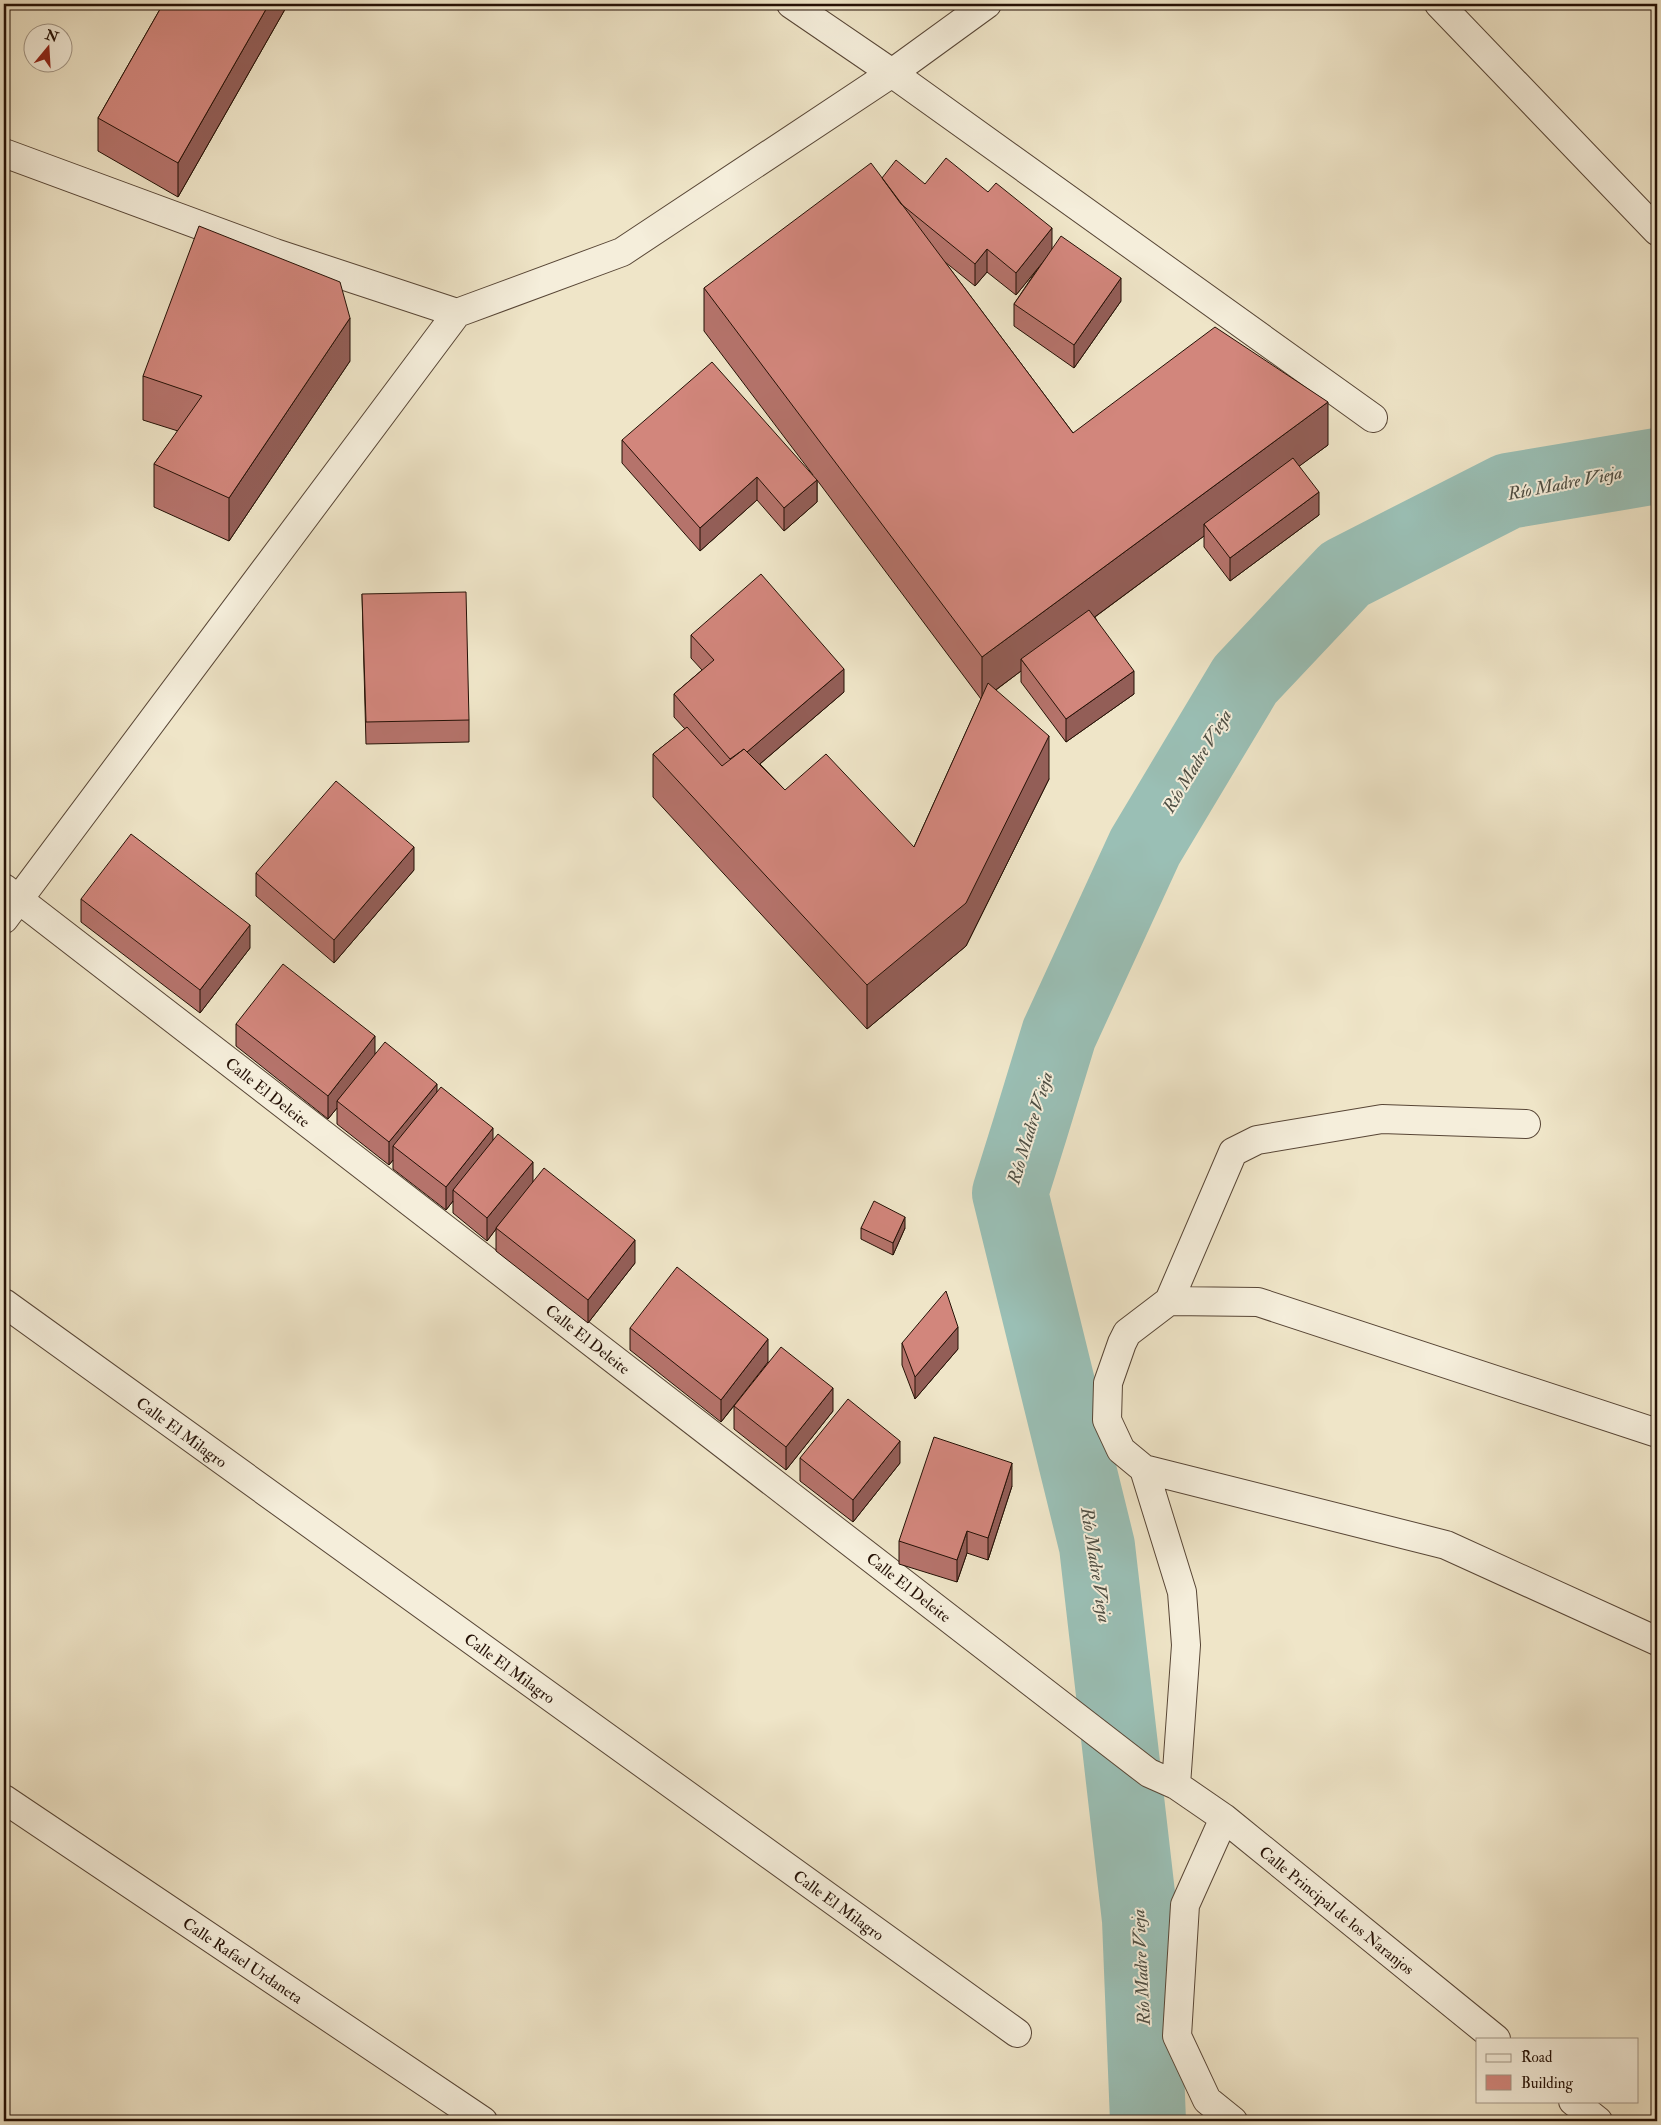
<svg xmlns="http://www.w3.org/2000/svg" width="1661" height="2125" viewBox="0 0 1661 2125" font-family="'IM FELL Double Pica',serif">
  <rect width="100%" height="100%" fill="#efe5c8"/>
  <filter id="stains"><feTurbulence type="fractalNoise" baseFrequency=".004" numOctaves="4"/><feColorMatrix values="0 0 0 0 .2 0 0 0 0 .09 0 0 0 0 .02 0 0 0 .5 -.17"/></filter>
  <radialGradient id="worn" r=".72"><stop offset=".6" stop-color="#630" stop-opacity="0"/><stop offset="1" stop-color="#630" stop-opacity=".3"/></radialGradient>
  <g fill="none" stroke-linecap="round" stroke-linejoin="round">
    <!-- river -->
    <path stroke="#9abfb5" stroke-width="76" d="M1148,2121L1140,1920L1097,1546L1010,1193L1030,1129L1059,1034L1145,847L1245,680L1345,574L1508,491L1657,466"/>
    <!-- minor casing -->
    <g stroke="#584636" stroke-width="30">
      <path id="minor" d="M791,4L892,73L1373,418
        M1439,4L1657,231
        M4,153L275,253L457,313
        M4,888L1149,1773L1176,1785L1224,1818L1496,2039
        M4,919L457,313L622,252L892,73L987,4
        M1169,1301L1233,1152L1257,1140L1382,1119L1526,1124
        M4,1303L1017,2033
        M1144,1469L1446,1545L1657,1641
        M1176,1785L1186,1645L1182,1592L1144,1469L1121,1450L1107,1420L1108,1383L1122,1343L1127,1333L1169,1301L1258,1302L1657,1433
        M4,1799L483,2121
        M1224,1818L1185,1905L1177,2036L1207,2100L1233,2121
        M1573,2101L1598,2121"/>
    </g>
    <!-- minor -->
    <use href="#minor" stroke="#f5eedb" stroke-width="28"/>
  </g>
  <!-- wall -->
  <path fill="#b5736b" stroke="#251106" d="M163,4H288L178,197L98,151V118Z
    M882,178L925,184L1052,249L1121,301L1074,368L1014,326V304L1038,268L1016,295L987,272L975,286L945,262L1073,433L1328,445L1299,466L1319,515L1230,581L1204,547V536L1095,617L1134,694L1066,742L1021,682V671L996,690L1049,779L966,946L867,1029L653,797V754L685,729L674,717V694L702,670L691,658V635L844,692L760,764L785,790L914,847L981,699L817,480V502L784,531L757,500L700,551L622,463V440L813,475L704,331V288Z
    M350,361L229,541L154,507V464L178,431L143,420V376Z
    M362,594L469,720V742L366,744Z
    M414,870L334,963L256,896V873Z
    M81,899L250,948L200,1013L81,922Z
    M236,1024L375,1053L437,1092L493,1141L533,1181L635,1263L588,1323L496,1251V1229L487,1241L453,1213V1201L446,1210L393,1169V1160L389,1165L337,1124V1108L328,1119L236,1046Z
    M861,1228H905L893,1255L861,1239Z
    M630,1328L768,1362L833,1411L786,1470L734,1429V1406L721,1422L630,1350Z
    M902,1343L958,1349L915,1399L902,1365Z
    M800,1458L900,1463L853,1522L800,1481Z
    M1012,1486L988,1560L967,1553L957,1582L899,1564V1541Z"/>
  <!-- shaded-wall -->
  <path fill="#935e57" stroke="#251106" d="M269,4H288L178,197V163Z
    M1052,228V251L1016,295V273Z
    M987,249V272L975,286V264Z
    M1121,278V301L1074,368V345Z
    M350,318V361L229,541V498Z
    M1328,402V445L1210,532L1204,524V536L1027,667L1021,659V671L982,700V657Z
    M757,477V500L700,551V528Z
    M817,480V502L784,531V508Z
    M1319,492V515L1230,581V558Z
    M844,669V692L734,786V763Z
    M1134,671V694L1066,742V719Z
    M1049,736V779L966,946L867,1029V985Z
    M414,847V870L334,963V940Z
    M250,925V948L200,1013V990Z
    M375,1036V1059L337,1101V1108L328,1119V1096Z
    M437,1084V1106L393,1146V1160L389,1165V1142Z
    M493,1128V1151L453,1190V1201L446,1210V1187Z
    M533,1162V1185L496,1228V1229L487,1241V1218Z
    M905,1217V1228L893,1255V1243Z
    M635,1240V1263L588,1323V1300Z
    M958,1327V1349L915,1399V1377Z
    M768,1339V1362L721,1422V1400Z
    M833,1388V1411L786,1470V1447Z
    M900,1441V1463L853,1522V1500Z
    M1012,1463V1486L988,1560V1538Z
    M967,1531V1553L957,1582V1560Z"/>
  <!-- building -->
  <path fill="#d2867c" stroke="#251106" d="M163,4H269L178,163L98,118Z
    M946,158L988,192L996,183L1052,228L1016,273L987,249L975,264L901,204L882,178L896,160L925,184Z
    M871,163L1073,433L1215,327L1328,402L982,657L704,288Z
    M199,226L340,282L350,318L229,498L154,464L202,396L143,376Z
    M1061,236L1121,278L1074,345L1014,304Z
    M712,362L817,480L784,508L757,477L700,528L622,440Z
    M1293,458L1319,492L1230,558L1204,524Z
    M761,574L844,669L747,752L744,749L730,759L674,694L714,660L691,635Z
    M466,592L469,720L366,722L362,594Z
    M1089,610L1134,671L1066,719L1021,659Z
    M988,683L1049,736L966,903L867,985L653,754L687,727L722,766L744,749L785,790L826,754L914,847Z
    M336,781L414,847L334,940L256,873Z
    M131,834L250,925L200,990L81,899Z
    M283,964L375,1036L328,1096L236,1024Z
    M385,1042L437,1084L389,1142L337,1101Z
    M441,1087L493,1128L446,1187L393,1146Z
    M498,1134L533,1162L487,1218L453,1190Z
    M544,1168L635,1240L588,1300L496,1228Z
    M874,1201L905,1217L893,1243L861,1228Z
    M677,1267L768,1339L721,1400L630,1328Z
    M946,1291L958,1327L915,1377L902,1343Z
    M781,1347L833,1388L786,1447L734,1406Z
    M848,1399L900,1441L853,1500L800,1458Z
    M934,1437L1012,1463L988,1538L967,1531L957,1560L899,1541Z"/>
  <g text-anchor="middle" stroke-width="4" stroke-linejoin="round" paint-order="stroke">
    <!-- street labels -->
    <g font-size="16" fill="#251106" stroke="#f5eedb">
      <text transform="translate(268 1092) rotate(38)" y="6">Calle El Deleite</text>
      <text transform="translate(588 1339) rotate(38)" y="6">Calle El Deleite</text>
      <text transform="translate(182 1432) rotate(36)" y="6">Calle El Milagro</text>
      <text transform="translate(909 1587) rotate(38)" y="6">Calle El Deleite</text>
      <text transform="translate(510 1668) rotate(36)" y="6">Calle El Milagro</text>
      <text transform="translate(839 1905) rotate(36)" y="6">Calle El Milagro</text>
      <text transform="translate(1337 1910) rotate(39)" y="6">Calle Principal de los Naranjos</text>
      <text transform="translate(243 1960) rotate(34)" y="6">Calle Rafael Urdaneta</text>
    </g>
    <!-- water labels -->
    <g font-size="18" font-style="italic" fill="#4e4e43" stroke="#f5eedb">
      <text transform="translate(1565 483) rotate(-11)" y="6">Río Madre Vieja</text>
      <text transform="translate(1197 761) rotate(-59)" y="6">Río Madre Vieja</text>
      <text transform="translate(1030 1128) rotate(-73)" y="6">Río Madre Vieja</text>
      <text transform="translate(1096 1565) rotate(81)" y="6">Río Madre Vieja</text>
      <text transform="translate(1141 1967) rotate(-93)" y="6">Río Madre Vieja</text>
    </g>
  </g>
  <!-- margin -->
  <rect width="1661" height="2125" fill="none" stroke="#efe5c8" stroke-width="20"/>
  <rect x="5" y="5" width="1651" height="2115" fill="none" stroke="#251106" stroke-width="2.5"/>
  <rect x="10" y="10" width="1641" height="2105" fill="none" stroke="#251106"/>
  <!-- legend -->
  <rect x="1476" y="2038" width="162" height="65" fill="#f5eedb" stroke="#a29686"/>
  <rect x="1486" y="2054" width="25" height="8" fill="#f5eedb" stroke="#a29686"/>
  <text x="1521" y="2062" font-size="15" fill="#251106">Road</text>
  <rect x="1486" y="2075" width="25" height="15" fill="#d2867c" stroke="#a29686"/>
  <text x="1521" y="2088" font-size="15" fill="#251106">Building</text>
  <!-- north arrow -->
  <g transform="translate(48 48) rotate(18)"><circle r="24" fill="#f5eedb" stroke="#a29686"/>
  <path d="M0-4L9 19L0 12L-9 19Z" fill="#8f2418"/>
  <text y="-8" font-size="14" font-weight="bold" text-anchor="middle" fill="#251106">N</text>
  </g>
  <rect width="100%" height="100%" filter="url(#stains)"/>
  <rect width="100%" height="100%" fill="url(#worn)"/>
</svg>
